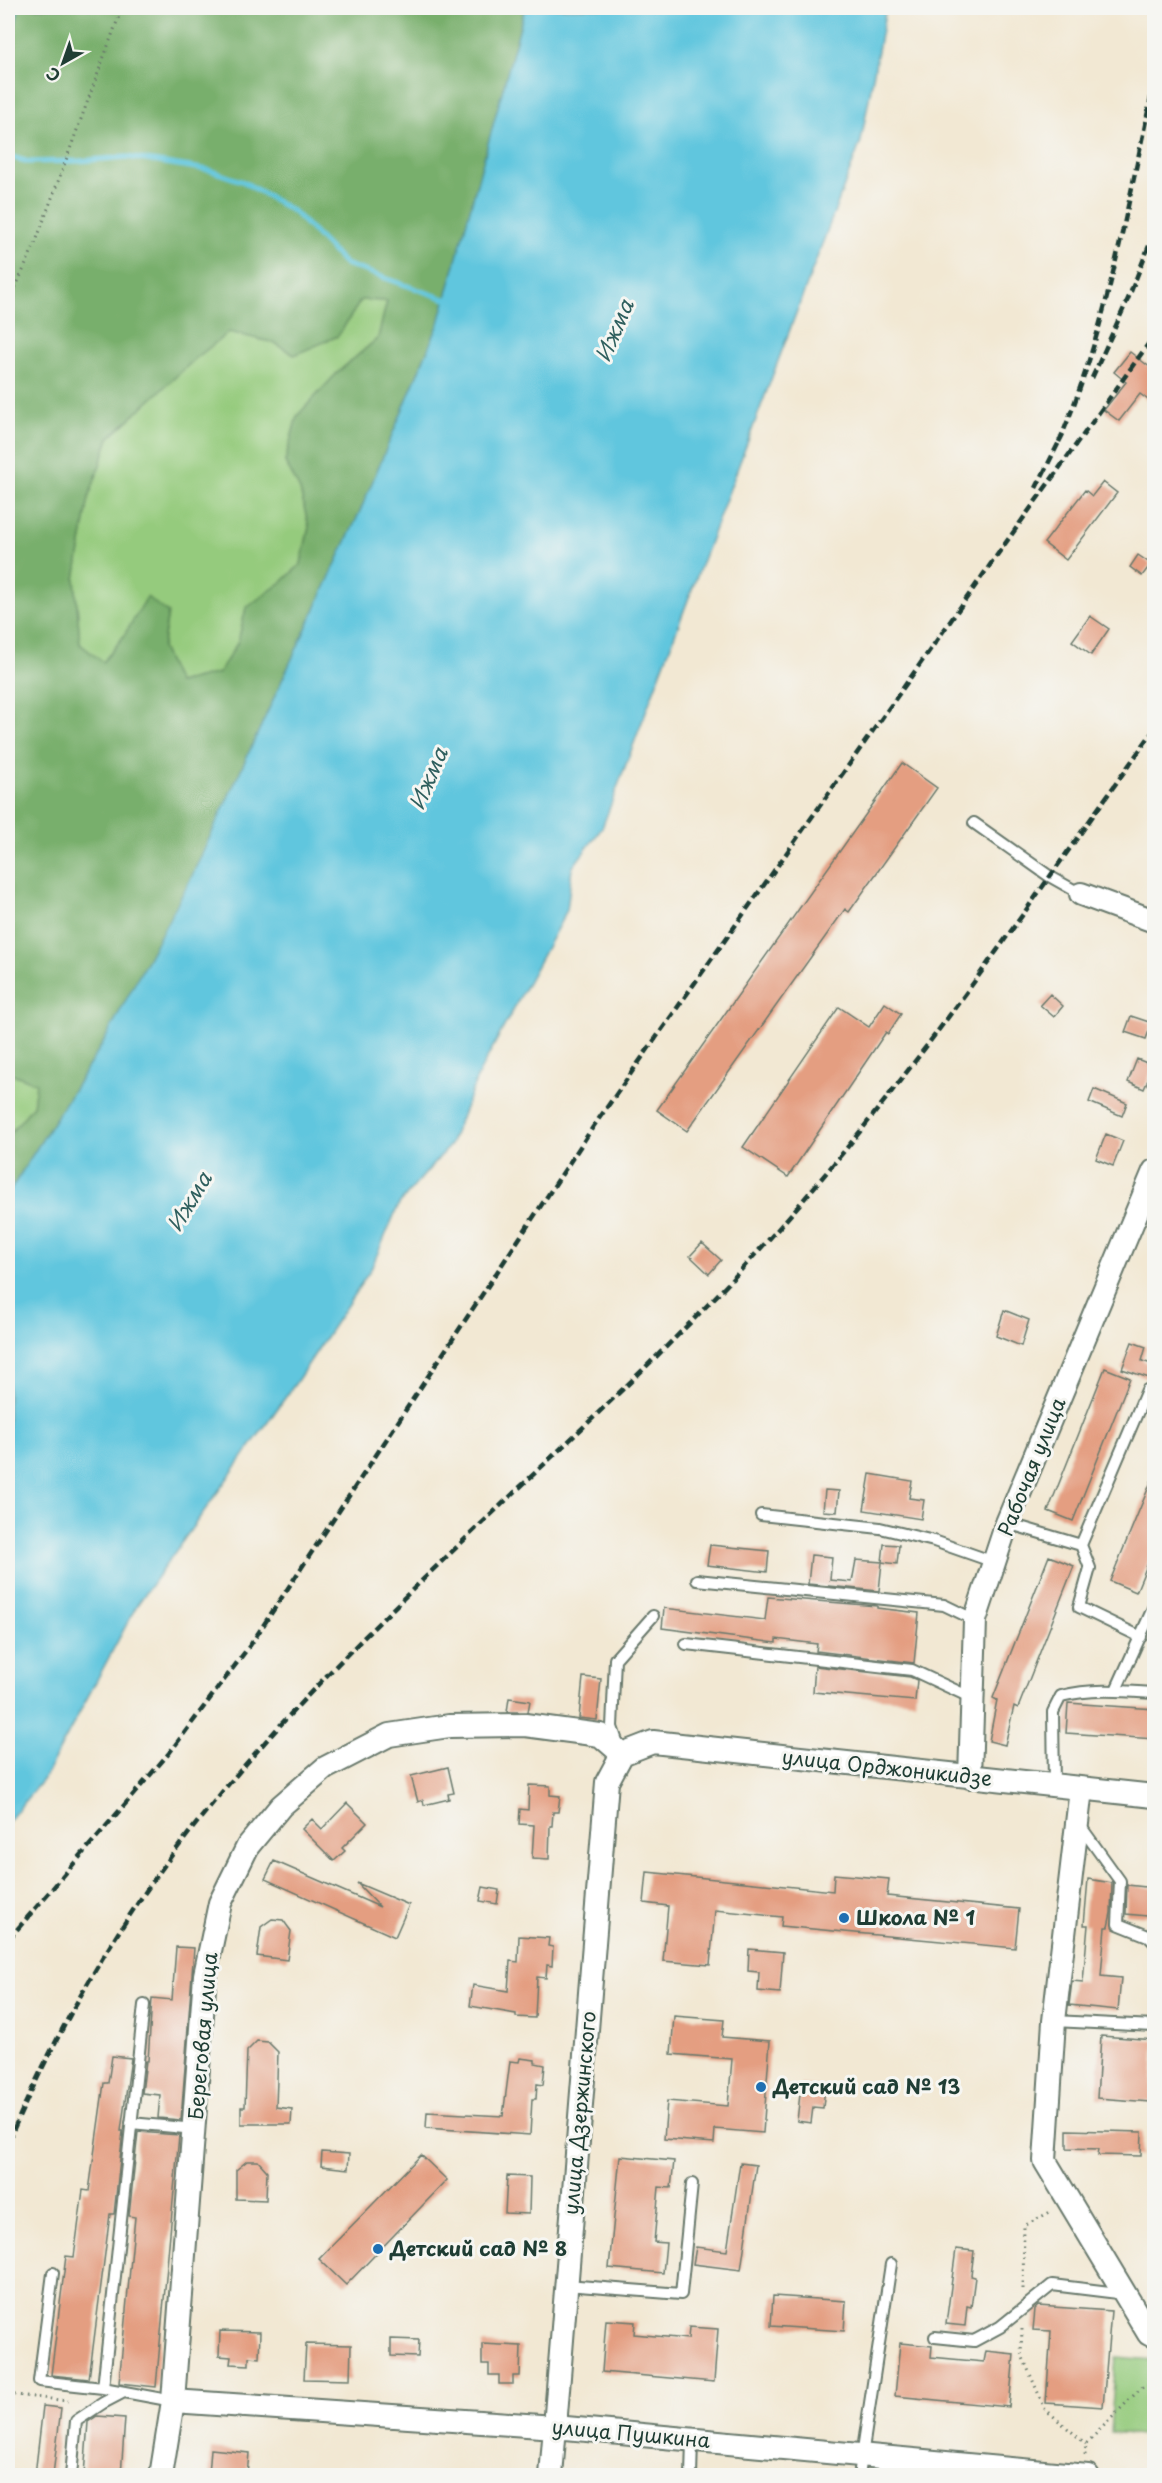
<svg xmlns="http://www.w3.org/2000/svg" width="1162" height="2483" viewBox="0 0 1162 2483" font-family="'Playpen Sans',sans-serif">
  <rect width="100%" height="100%" fill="#f6f6f2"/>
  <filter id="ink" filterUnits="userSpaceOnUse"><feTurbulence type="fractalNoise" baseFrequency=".0167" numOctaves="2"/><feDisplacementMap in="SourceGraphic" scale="12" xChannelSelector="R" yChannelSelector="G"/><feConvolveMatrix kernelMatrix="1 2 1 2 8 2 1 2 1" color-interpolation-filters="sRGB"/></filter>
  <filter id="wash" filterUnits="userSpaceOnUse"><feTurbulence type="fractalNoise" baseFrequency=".008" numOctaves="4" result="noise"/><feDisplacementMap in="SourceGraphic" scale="24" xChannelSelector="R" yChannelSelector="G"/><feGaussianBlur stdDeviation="1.35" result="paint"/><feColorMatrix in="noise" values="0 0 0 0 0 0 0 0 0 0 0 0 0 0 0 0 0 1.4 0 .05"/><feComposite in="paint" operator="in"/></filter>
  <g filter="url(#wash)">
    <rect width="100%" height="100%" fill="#f2e8d3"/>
    <!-- green -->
    <path fill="#95cb7d" stroke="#5a8458" stroke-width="1.5" d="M361,300L387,301L378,338L338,372L297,416L285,462L300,490L309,527L301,564L282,582L246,608L238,642L219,673L178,683L162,648L168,613L123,637L103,663L80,644L75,579L89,497L109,438L195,359L229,332L275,343L294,355L338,336Z
      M8,1074H13L36,1083L33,1106L8,1136Z
      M1116,2357L1154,2360V2436L1110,2432Z"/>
    <!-- forest -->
    <path fill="#78af6c" stroke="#4c7650" stroke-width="1.5" fill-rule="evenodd" d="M19,8H525L439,323L361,509L191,878L103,1043L8,1194V1136L33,1106L36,1083L13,1074H8V38L13,36ZM361,300L387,301L378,338L338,372L297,416L285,462L300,490L309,527L301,564L282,582L246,608L238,642L219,673L178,683L162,648L168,613L147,597L123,637L103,662L80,644L75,579L89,497L109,438L195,359L229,332L275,343L294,355L338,336Z"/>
    <!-- water -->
    <path fill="#60c6de" stroke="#408289" stroke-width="1.5" d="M8,8H19L13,36L8,38Z
      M525,8H886L861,141L602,828L572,868L567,910L479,1073L450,1145L399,1204L371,1269L295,1384L137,1605L46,1775L8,1822V1194L103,1043L191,878L361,509L439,323Z"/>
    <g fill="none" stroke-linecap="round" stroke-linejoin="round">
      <!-- stream -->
      <path stroke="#60c6de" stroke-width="5" d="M8,156L29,162L79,161L127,157L209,170L244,182L294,212L345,264L451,301"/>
    </g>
    <g id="blocks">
      <!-- building -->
      <path fill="#e49e81" d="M1130,352L1155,371V405L1140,394L1119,421L1104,410L1126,382L1114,372Z
        M1103,482L1117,493L1066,560L1044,543L1085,490L1092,496Z
        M1138,555L1151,564L1142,576L1130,567Z
        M1090,616L1109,629L1091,655L1072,641Z
        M902,763L937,788L849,912L845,909L687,1131L657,1110Z
        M1050,994L1063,1006L1054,1017L1040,1005Z
        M885,1003L901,1014L888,1034L886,1032L788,1177L743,1147L839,1007L869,1027Z
        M1131,1016L1152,1023L1146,1039L1125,1032Z
        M1137,1059L1154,1066L1144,1089L1128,1082Z
        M1094,1089L1127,1103L1122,1116L1089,1102Z
        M1106,1134L1123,1141L1113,1166L1096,1159Z
        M702,1243L721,1260L709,1274L690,1256Z
        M1004,1310L1029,1320L1021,1346L996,1336Z
        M1132,1342L1146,1347L1142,1361L1155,1365V1380L1122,1369Z
        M1105,1368L1130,1378L1073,1521L1048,1511Z
        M1155,1472V1546L1136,1592L1110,1581Z
        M870,1474L912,1481L909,1498L924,1500L921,1519L864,1510Z
        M825,1490L839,1491L837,1512L823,1511Z
        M884,1544L899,1545L897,1564L882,1562Z
        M710,1545L769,1551L767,1572L707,1565Z
        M811,1555L832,1557L830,1580L852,1582L856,1560L882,1562L879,1591L808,1584Z
        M1049,1556L1074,1566L1018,1708L1014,1706L1005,1745L989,1741L997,1700L993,1698Z
        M768,1597L877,1606V1608L919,1613L914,1663L816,1651L817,1644L776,1639V1643L662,1628L664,1608L765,1620Z
        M815,1666L910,1677L917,1680L915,1701L813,1692Z
        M583,1677L601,1679L597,1720L579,1718Z
        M509,1698L530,1701L528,1712H507Z
        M1068,1703L1155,1709V1739L1066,1733Z
        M448,1767L454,1793L448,1794L449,1799L424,1805L423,1800L418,1802L411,1776Z
        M529,1785L550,1786V1795L560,1796L558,1812H553L552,1826H550L549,1859L532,1858L534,1825L519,1824L520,1809L528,1810Z
        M347,1803L367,1823L342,1848L345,1851L334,1861L302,1829L312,1819L322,1829Z
        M274,1861L380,1907L357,1883L409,1905L395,1937L265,1879Z
        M647,1872L833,1891L834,1874L889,1879L887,1896L1019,1909L1015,1948L781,1926L782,1917L715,1910L710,1965L663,1961L668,1906L644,1903Z
        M1088,1879L1112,1883L1111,1913L1108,1927H1105L1101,1976L1121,1978L1118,2010L1069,2005L1072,1981L1083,1982L1088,1925H1084Z
        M1127,1885L1155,1888V1911L1148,1910L1147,1916L1126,1914Z
        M483,1887L499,1890L497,1904L480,1901Z
        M272,1919L283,1920L291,1931L287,1960L257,1956L261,1927Z
        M519,1936L549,1938L548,1946L553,1947L552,1966L547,1965L546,1978L537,1977L535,2018L516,2017V2014L470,2006L473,1985L508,1991L510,1961L518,1962Z
        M176,1947L194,1948L181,2120L158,2118L160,2095L142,2093L146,2061H148L152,1998L172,2000Z
        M749,1949L783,1952L780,1993L758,1991L759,1972L748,1971Z
        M674,2016L724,2020L722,2037L770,2041L763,2133L715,2129L714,2143L664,2139L667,2101L728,2106L732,2059L671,2054Z
        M1101,2036L1155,2040L1151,2102L1097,2098Z
        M257,2041L268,2042L278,2052L276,2107L292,2109L291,2124H241V2107H245L247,2051Z
        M112,2056L131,2058L121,2131H123L114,2214H110L89,2379L51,2375L66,2256L74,2257L83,2190L89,2191L104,2083H108Z
        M520,2058L535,2060V2063L545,2065L543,2085L537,2084L536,2099H532L530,2135L426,2128L427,2112L503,2116L510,2061L519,2062Z
        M801,2085L825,2087L823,2108L813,2107L811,2123L797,2121Z
        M1067,2130L1142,2132L1141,2156L1098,2155L1099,2149L1067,2148Z
        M138,2132L179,2135L156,2387L119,2383L135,2217L129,2216Z
        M322,2152L349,2154L348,2169L321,2166Z
        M421,2155L447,2180L346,2285L319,2259Z
        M620,2156L674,2161L671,2188L659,2187L654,2242L666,2243L663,2273L609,2268Z
        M247,2161H258L267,2171L266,2200L236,2199V2170Z
        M740,2163L756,2165L741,2270L693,2264L696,2247L727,2251Z
        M507,2176L530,2177L529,2214L505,2213Z
        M956,2249L974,2251L971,2276L975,2277L971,2307L967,2306L965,2326L946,2324Z
        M773,2296L846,2301L844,2331L771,2326Z
        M1038,2306L1111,2311L1103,2407L1046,2403L1051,2331L1033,2330L1035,2309Z
        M606,2320L635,2322L634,2334L688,2339L689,2327L718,2329L714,2382L602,2372Z
        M220,2331L260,2332L259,2358L249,2357V2365L230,2364L231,2357L219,2356Z
        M391,2339L419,2340L418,2357L391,2356Z
        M900,2343L932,2346L931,2357L984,2362L986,2351L1014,2354L1009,2407L895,2396Z
        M306,2344L351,2345L350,2380L304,2379Z
        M482,2344L521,2346L520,2376H513V2384H499V2375H489V2364H482Z
        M43,2406L61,2408L53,2475H35Z
        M97,2416L125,2418L121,2475H84L88,2422Z
        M211,2449L249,2453L247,2475H209Z"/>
    </g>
  </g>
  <g filter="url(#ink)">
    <use href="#blocks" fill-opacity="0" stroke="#69796c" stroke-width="1.5"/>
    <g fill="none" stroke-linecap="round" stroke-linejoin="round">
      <!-- service casing -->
      <g stroke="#69796c" stroke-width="14">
        <path id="service" d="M974,823L1049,876L1081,894
          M761,1515L880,1528L934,1541L994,1562
          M1007,1523L1081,1545
          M697,1580L944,1605L975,1620
          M1141,1637L1079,1607L1090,1568L1081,1545L1147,1390L1154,1394
          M686,1644L912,1670L972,1698
          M1116,1690L1154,1606
          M618,1744L612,1727L615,1659L653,1616
          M1054,1786L1053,1712L1061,1696C1093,1688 1123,1691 1154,1693
          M1079,1824L1120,1881L1118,1924L1148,1936L1154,1942
          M1054,2021L1154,2026
          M131,2123L195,2129
          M53,2273L39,2381L103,2388L173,2401
          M566,2285L681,2294L692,2184
          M935,2337L974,2341L1000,2327L1052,2285L1126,2294
          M103,2388L144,2005
          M71,2476L76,2421L103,2403L124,2392
          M691,2476L692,2440
          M859,2476L891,2264"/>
      </g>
      <!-- minor casing -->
      <g stroke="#69796c" stroke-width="26">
        <path id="minor" d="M1081,894L1154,921
          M622,1754L653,1742L1154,1796
          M970,1777L975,1620L1007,1523L1154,1171
          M1081,1789L1054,2021L1045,2161L1149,2334L1154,2336
          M173,2401L555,2427L1088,2476
          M161,2476L173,2401L205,1975L220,1903L248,1846L281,1806L325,1768L389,1735L449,1726L525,1725L600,1735L622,1754
          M551,2476L607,1782L622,1754"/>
      </g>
      <!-- path -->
      <path stroke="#69796c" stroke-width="3" stroke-dasharray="1.5 4.5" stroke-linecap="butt" d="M8,304L35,244L122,8
        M1023,2289L1024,2226L1052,2211
        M1022,2329L1021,2353L1045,2409L1086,2444
        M8,2394L68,2401
        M1085,2455L1086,2444L1136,2393L1144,2386L1154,2385"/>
      <!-- service -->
      <use href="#service" stroke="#fff" stroke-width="10"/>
      <!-- minor -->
      <use href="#minor" stroke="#fff" stroke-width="22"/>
      <!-- rail -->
      <path stroke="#1f3d34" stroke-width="4.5" stroke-dasharray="9 4.5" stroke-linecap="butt" d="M1092,378L1128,299L1154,233
        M1059,442C1108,328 1127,204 1154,84
        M1036,488L1063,434
        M8,1940L170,1752L251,1644L593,1127L1002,548L1154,336
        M8,2142C52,2041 106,1943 172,1855C331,1644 541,1479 723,1289C886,1118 1017,921 1154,730"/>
    </g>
  </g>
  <!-- markers -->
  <g fill="#1f6fb2" stroke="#f6f6f2" stroke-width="2">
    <circle cx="844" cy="1918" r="6"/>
    <circle cx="761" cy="2087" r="6"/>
    <circle cx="378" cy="2249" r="6"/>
  </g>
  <g text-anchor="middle" stroke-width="6" stroke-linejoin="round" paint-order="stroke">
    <!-- street labels -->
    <g font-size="20" fill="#1f3d34" stroke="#f6f6f2">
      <text transform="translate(1032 1467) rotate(-68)" y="7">Рабочая улица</text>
      <text transform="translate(887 1768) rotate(6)" y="7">улица Орджоникидзе</text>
      <text transform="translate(203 2036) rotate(-85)" y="7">Береговая улица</text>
      <text transform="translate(580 2113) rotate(-85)" y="7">улица Дзержинского</text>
      <text transform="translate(631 2434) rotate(5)" y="7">улица Пушкина</text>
    </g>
    <!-- poi labels -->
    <g font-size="20" font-weight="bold" fill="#1f3d34" stroke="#f6f6f2" text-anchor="start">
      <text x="856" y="1925">Школа № 1</text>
      <text x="773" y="2094">Детский сад № 13</text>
      <text x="390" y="2256">Детский сад № 8</text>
    </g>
    <!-- water labels -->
    <g font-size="21" font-style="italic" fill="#2f5f5e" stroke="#f6f6f2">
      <text transform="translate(615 331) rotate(-67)" y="7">Ижма</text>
      <text transform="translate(429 779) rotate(-67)" y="7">Ижма</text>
      <text transform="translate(190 1202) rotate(-59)" y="7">Ижма</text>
    </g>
  </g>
  <!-- margin -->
  <rect width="1162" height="2483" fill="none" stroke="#f6f6f2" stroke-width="30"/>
  <!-- north arrow -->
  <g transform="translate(63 63) rotate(220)" stroke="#f6f6f2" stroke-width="4.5" paint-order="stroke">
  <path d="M0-4.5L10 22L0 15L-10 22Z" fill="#1f3d34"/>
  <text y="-9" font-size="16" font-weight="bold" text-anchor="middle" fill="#1f3d34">С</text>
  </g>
</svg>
